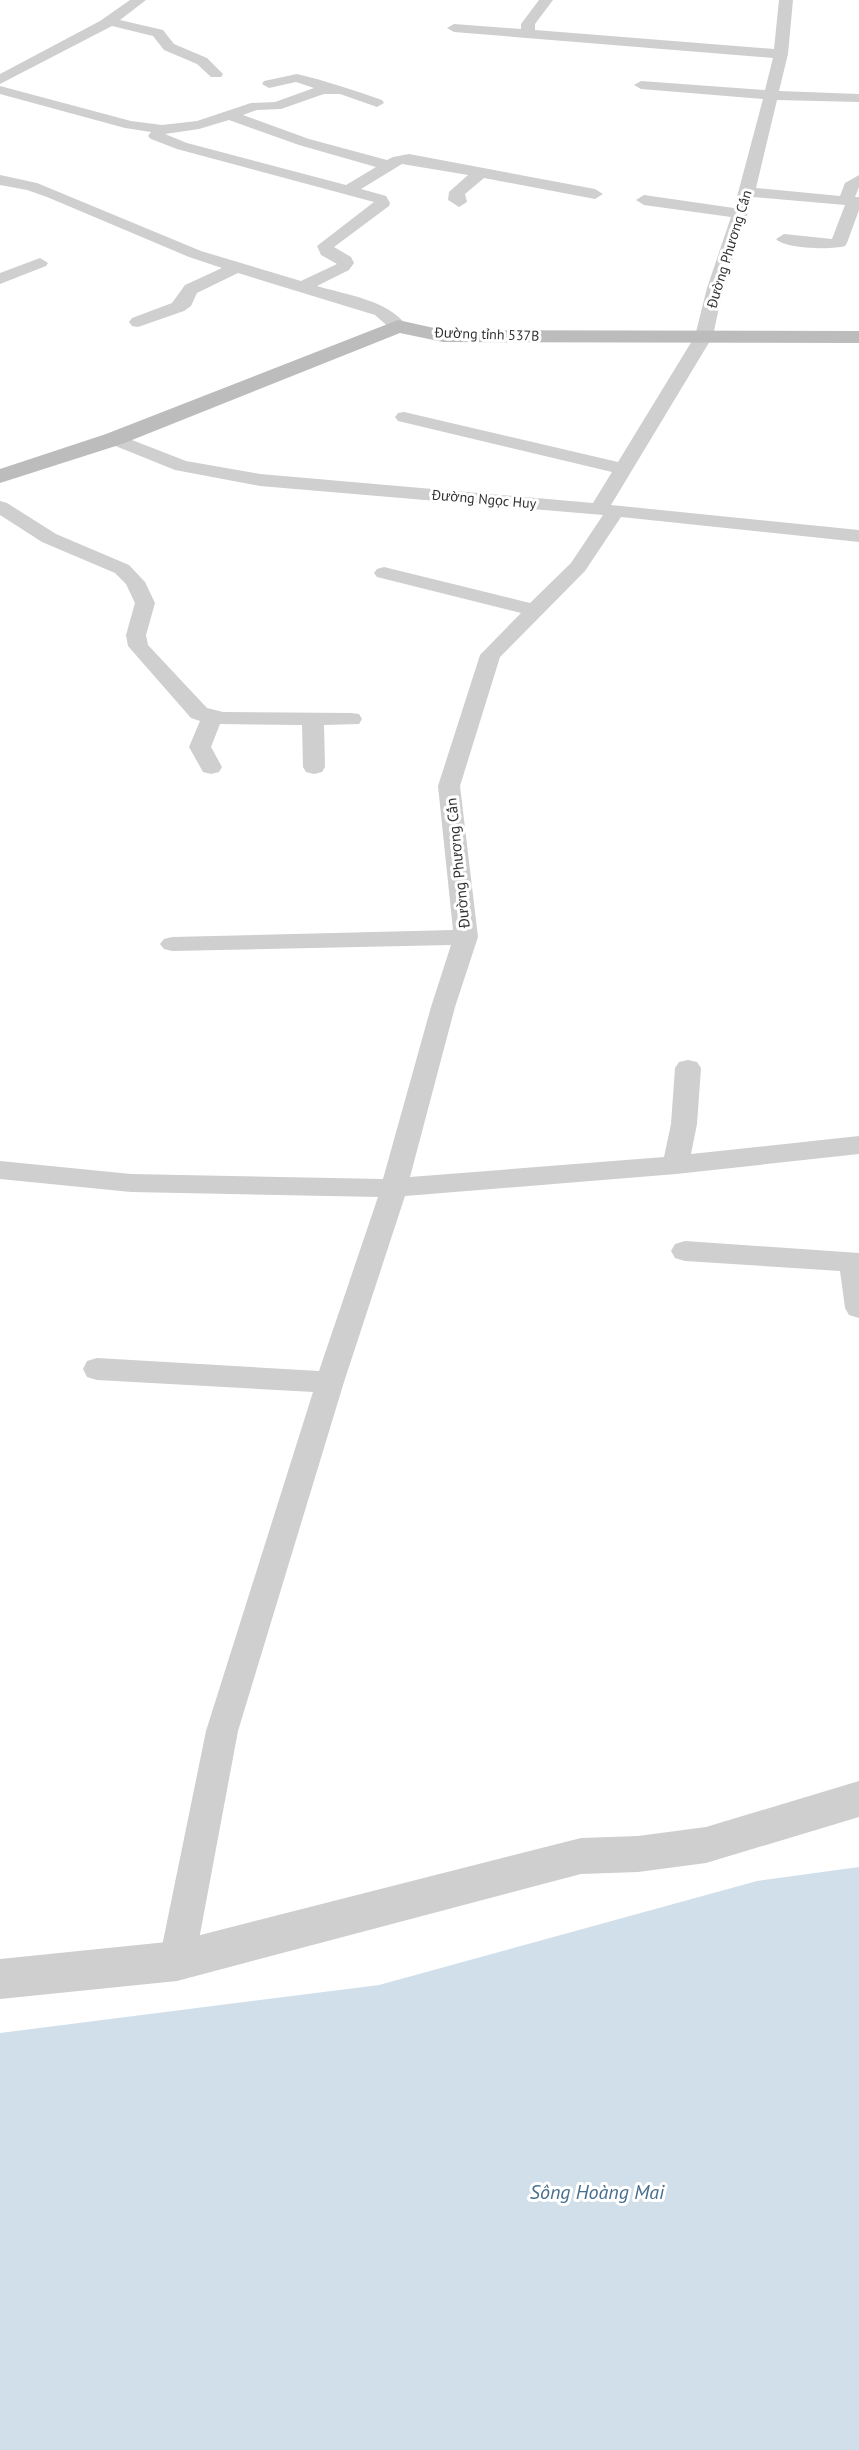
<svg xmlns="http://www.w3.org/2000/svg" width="859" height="2450" viewBox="0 0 859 2450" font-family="'PT Sans',sans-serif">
  <rect width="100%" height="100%" fill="#fff"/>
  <!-- water -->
  <path fill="#d1dfea" d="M859,1867V2450H0V2033L379,1985L757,1881Z"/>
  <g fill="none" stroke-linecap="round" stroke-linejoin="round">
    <!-- minor -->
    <path fill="#cfcfcf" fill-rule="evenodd" d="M130,0H146L120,20L163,30L174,44L207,58L223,74L221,77H211L197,64L164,50L153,36L112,26L0,84V74L100,21Z
      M539,0H553L535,24V30L774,49L779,0H793L788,54L779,91L859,94V102L777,100L756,188L840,196L845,183L859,175V187L855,197H859V210L847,243L845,246C832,250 785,249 776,239L784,234L832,239L845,205L753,197L723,288L713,336L611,505L859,530V542L621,517L585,571L500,657L460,786L478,937L455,1007L410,1177L664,1157L671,1124L675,1068L679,1062L688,1060L697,1062L701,1068L697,1124L691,1154L859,1136V1154L676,1174L405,1196L344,1382L238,1731L195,1961L189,1972L177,1977L165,1972L159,1961L206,1731L313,1392L97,1380L87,1377L83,1369L87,1361L97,1358L319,1371L378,1197L131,1192L0,1179V1161L131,1174L383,1179L431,1007L451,945L172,951L164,949L160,944L164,939L172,937L453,930L438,786L480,655L521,613L377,577L374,573L377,569L384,567L530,603L571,563L603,515L260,486L175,470L108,443L105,439L108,435L114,433L186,461L260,474L593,503L612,472L398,421L395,417L398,413L404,412L618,462L695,336L707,288L731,217L644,205L636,200L644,195L734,208L763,99L641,89L634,85L641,81L765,90L773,58L454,32L447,28L454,24L521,29V24Z
      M297,74C326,81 354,90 382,100L384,103L377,107L340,94H324L281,109L257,110L243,115L309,139L387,160L393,157L409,154L595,189L603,194L595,199L484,178L465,194L467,202L459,207L448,200L449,192L468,175L402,164L361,189L386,196L390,203L389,206L334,247L351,257L354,263L349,270L317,286C347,295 388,300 407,326L404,330H392L375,315L238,273L197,293L191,306L184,311L138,327L132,326L129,322L132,318L172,303L185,285L222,268L189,257L47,197L27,190L0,185V175L37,183L201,251L301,281L337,264L321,255L317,246L374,202L177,149L151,139L148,136L151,132L125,128L0,94V86L131,121L162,125L197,121L251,103L275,102L314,88L296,82L269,88L262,84L264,81ZM229,120L299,145L376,167L346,185L187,143L165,134L199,129Z
      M40,258L48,263L46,266L0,284V273Z
      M0,501L7,503L56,534L129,565L145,582L155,603L146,635L148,645L207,708L223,712L351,713L359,714L362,719L359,724L324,725L325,767L322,772L314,774L306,772L303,767L302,725L220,724L211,747L222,767L219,772L211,774L203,772L189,747L200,721L191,718L128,646L126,635L135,603L126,584L115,573L42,542L0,515Z
      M685,1241L859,1253V1318L849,1315L845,1308L840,1271L685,1261L675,1258L671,1251L675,1244Z"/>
    <!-- tertiary -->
    <path fill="#cfcfcf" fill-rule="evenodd" d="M859,1781V1817L706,1863L638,1872L581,1874L177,1981L0,1999V1959L177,1941L581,1838L638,1836L706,1827Z"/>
    <!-- secondary -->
    <path fill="#bcbcbc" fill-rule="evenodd" d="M398,320L443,330L859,331V343L443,342L400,333L122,444L0,483V469L106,434Z"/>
  </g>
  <g text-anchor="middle" stroke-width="6" stroke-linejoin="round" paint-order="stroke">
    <!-- far-street labels -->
    <g font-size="14" fill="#323232" stroke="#fff">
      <text transform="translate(729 249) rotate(-73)" y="5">Đường Phương Cấn</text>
      <text transform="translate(487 334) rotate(2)" y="5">Đường tỉnh 537B</text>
      <text transform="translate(484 499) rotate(5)" y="5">Đường Ngọc Huy</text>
    </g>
    <!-- street labels -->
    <g font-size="15" fill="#323232" stroke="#fff">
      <text transform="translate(458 863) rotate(-96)" y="5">Đường Phương Cấn</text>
    </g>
    <!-- near-water labels -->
    <g font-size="20" font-style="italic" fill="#476f8d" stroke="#fff">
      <text x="597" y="2199">Sông Hoàng Mai</text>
    </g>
  </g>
</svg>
